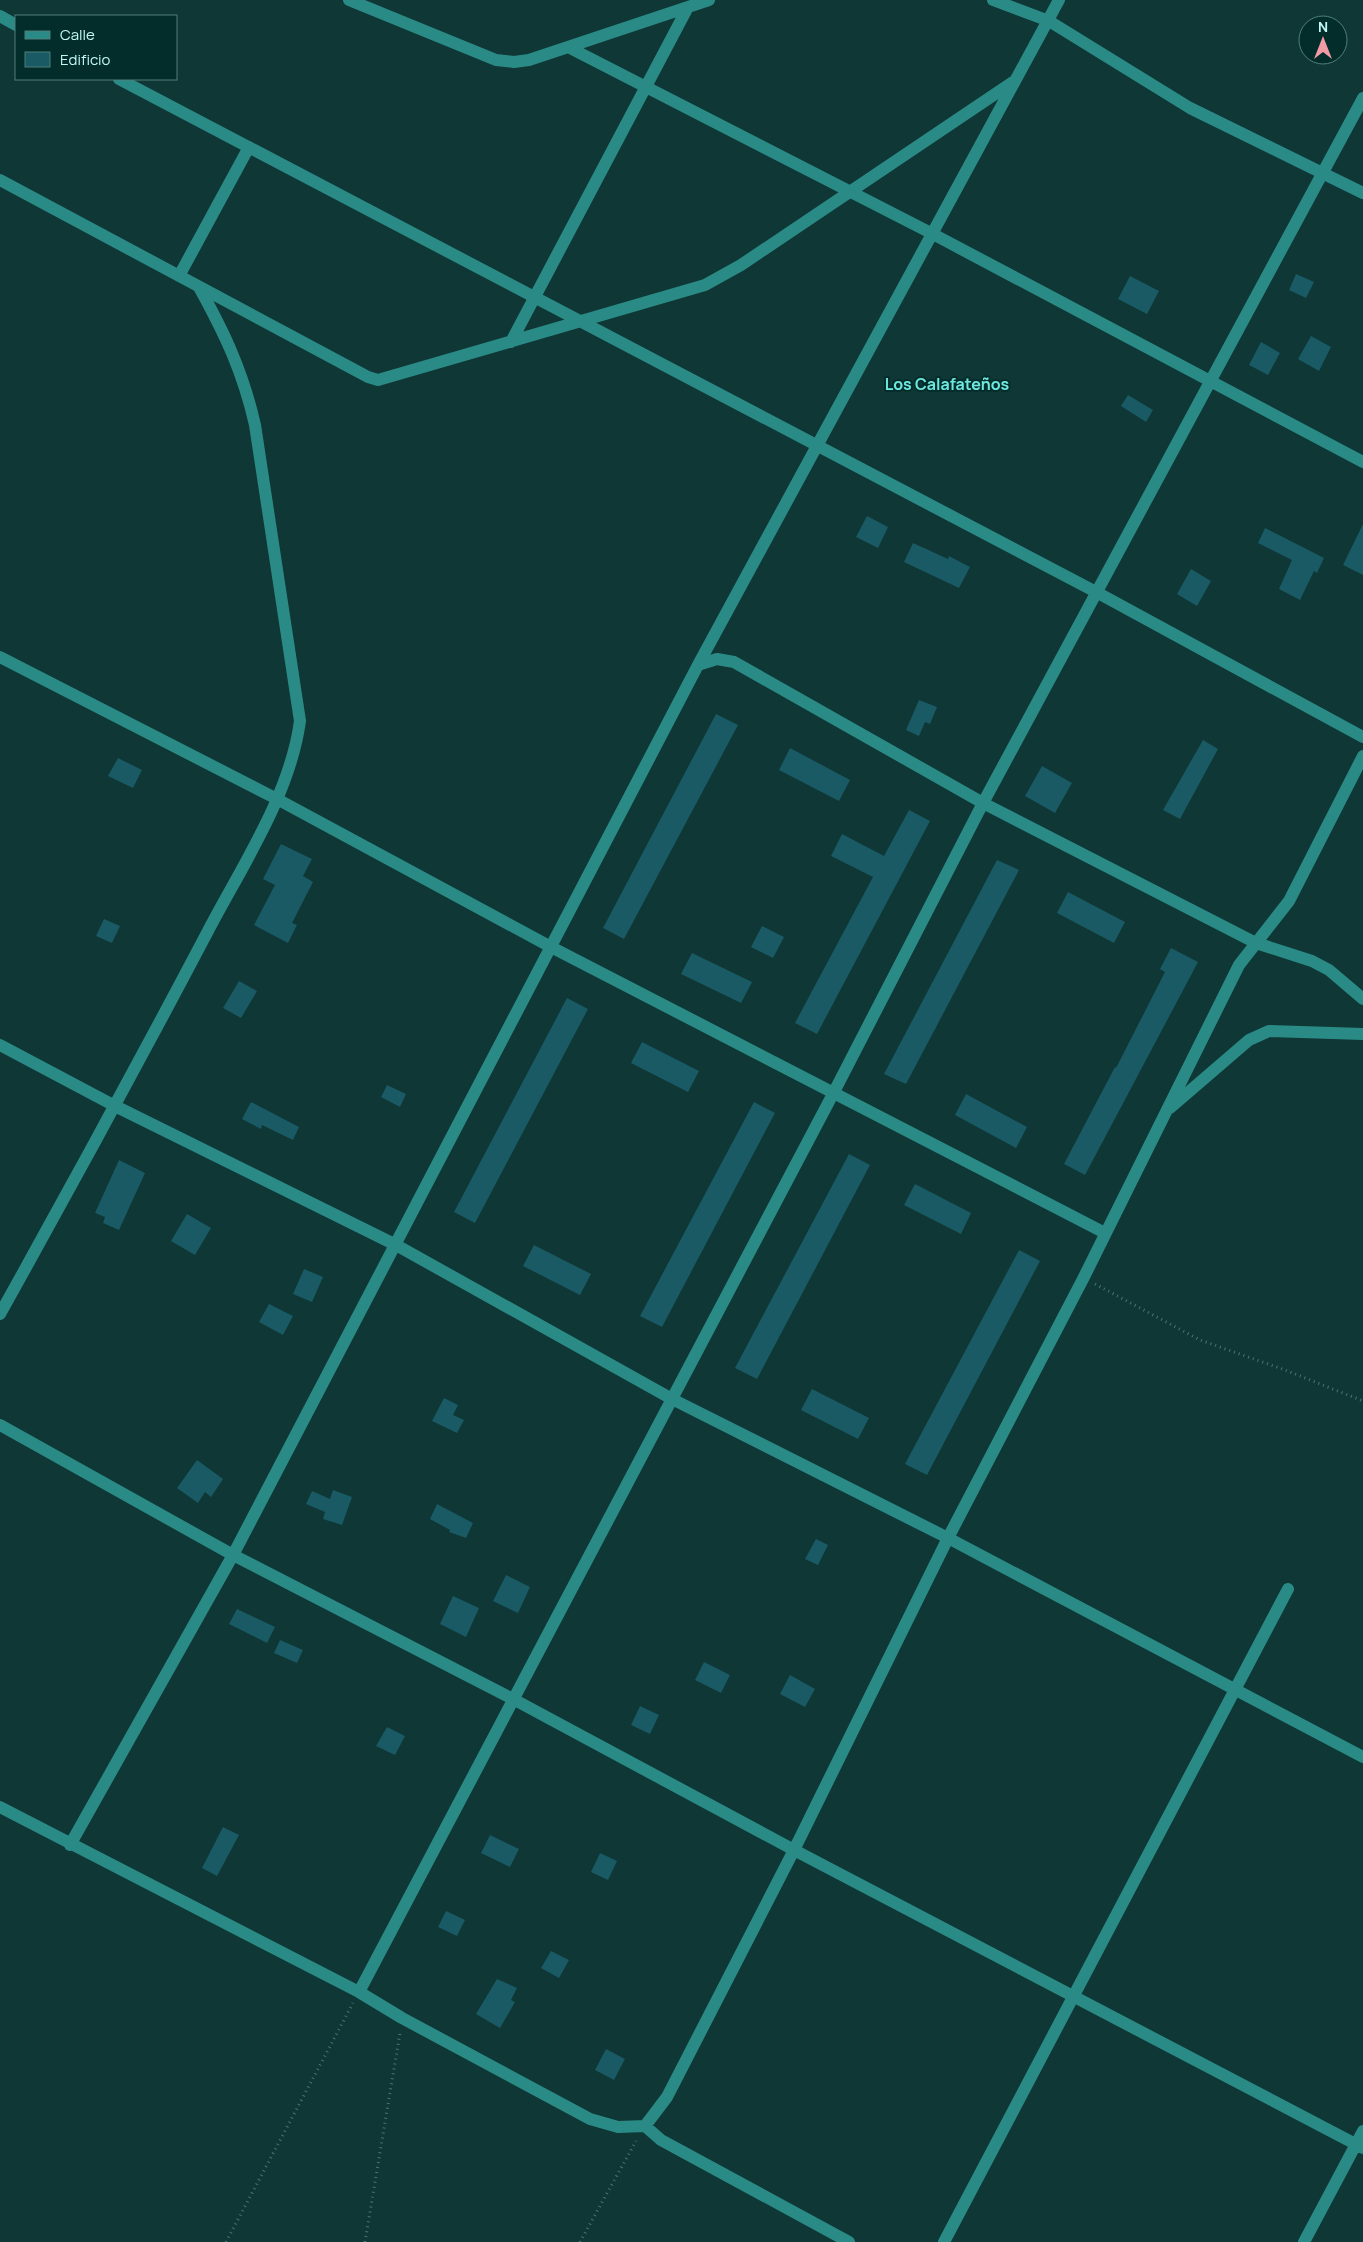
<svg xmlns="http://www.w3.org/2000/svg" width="1363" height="2242" viewBox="0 0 1363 2242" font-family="Manrope,sans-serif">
  <rect width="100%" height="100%" fill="#0f3735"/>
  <!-- building -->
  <path fill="#195a65" d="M1296,274L1314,282L1306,298L1289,290Z
    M1130,276L1159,291L1147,314L1118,299Z
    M1311,336L1331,347L1319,371L1298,359Z
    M1261,342L1280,353L1268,375L1249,365Z
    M1128,395L1153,410L1146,422L1121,406Z
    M867,516L888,527L878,548L856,537Z
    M1363,524V575L1343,565Z
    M1265,528L1324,558L1317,573L1314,571L1300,600L1279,589L1292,560L1258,543Z
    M913,543L948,559L949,556L970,567L959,588L904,562Z
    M1191,569L1211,581L1197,606L1177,594Z
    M919,700L937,707L930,724L925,722L919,736L906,730Z
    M716,714L738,725L624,939L603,928Z
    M1203,740L1218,749L1180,819L1163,810Z
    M790,748L850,780L839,801L779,770Z
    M118,758L142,770L133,788L108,776Z
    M1042,766L1072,783L1055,813L1025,796Z
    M909,810L930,821L817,1034L795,1023L873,877L831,856L842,834L884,856Z
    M281,844L312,859L303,876L313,882L292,923L297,925L288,943L254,925L275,885L263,879Z
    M997,860L1019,870L906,1084L884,1074Z
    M1068,892L1125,922L1114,943L1057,913Z
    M104,919L120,926L112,943L96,936Z
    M762,926L784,937L773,958L751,947Z
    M1171,948L1198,962L1085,1175L1064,1164L1115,1067L1116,1068L1165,972L1160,969Z
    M692,953L752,982L741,1003L681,974Z
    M239,981L257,991L241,1018L223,1008Z
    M567,998L588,1009L475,1223L454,1212Z
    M642,1042L699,1071L688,1092L631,1063Z
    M387,1085L406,1094L400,1107L381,1097Z
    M966,1094L1027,1127L1016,1148L955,1115Z
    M251,1102L299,1127L293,1140L262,1125L261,1129L242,1119Z
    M754,1102L775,1113L662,1327L640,1316Z
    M849,1154L870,1165L757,1379L735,1368Z
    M119,1160L145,1173L119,1230L103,1223L105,1217L95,1213Z
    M915,1184L971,1213L961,1234L904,1205Z
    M187,1214L211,1228L195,1255L171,1241Z
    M534,1245L591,1274L580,1295L523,1266Z
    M1019,1250L1040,1261L927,1475L905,1464Z
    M304,1269L323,1277L312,1302L293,1294Z
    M269,1304L293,1316L283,1335L259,1322Z
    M812,1389L869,1418L858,1439L801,1410Z
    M444,1398L458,1405L453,1415L464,1420L457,1433L432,1421Z
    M197,1460L223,1479L211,1497L205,1492L198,1503L177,1488Z
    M333,1490L352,1497L342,1525L323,1519L325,1512L306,1504L312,1491L330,1499Z
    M437,1504L473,1523L466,1538L449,1532L450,1530L430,1519Z
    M816,1539L828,1545L818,1565L805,1559Z
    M506,1575L530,1587L518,1613L493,1601Z
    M453,1596L479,1608L466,1637L440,1624Z
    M237,1609L275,1627L267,1643L229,1624Z
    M280,1640L303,1650L297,1663L274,1653Z
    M704,1662L730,1675L721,1693L695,1680Z
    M790,1675L815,1689L805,1707L780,1694Z
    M640,1706L659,1715L650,1734L631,1725Z
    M387,1727L405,1736L395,1755L376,1746Z
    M223,1827L239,1835L217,1876L202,1868Z
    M490,1835L519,1849L510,1867L481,1853Z
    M600,1853L617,1861L608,1880L591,1872Z
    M446,1911L465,1920L457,1936L438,1927Z
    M551,1951L569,1960L559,1978L541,1968Z
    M497,1979L517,1988L511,2000L515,2002L500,2028L476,2014Z
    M606,2049L625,2059L614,2080L595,2070Z"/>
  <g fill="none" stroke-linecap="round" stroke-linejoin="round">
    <!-- path -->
    <path stroke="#487572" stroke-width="3" stroke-dasharray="1 4" stroke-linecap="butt" d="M1095,1284L1200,1340L1285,1370L1363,1401
      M226,2242L353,2003
      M365,2242L400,2033
      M580,2242L636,2141"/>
    <!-- street -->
    <path stroke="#2a8b86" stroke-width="12" d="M349,0L496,60L514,62L529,60L709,0
      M993,0L1049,21L1190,108L1363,193
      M0,16L16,25
      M568,47L931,233L1363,462
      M119,79L1098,593L1363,737
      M0,180L368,377L378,380L705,285L741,265L1013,82
      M179,276L249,147
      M511,342L688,7
      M0,657L277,799L551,947L1105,1233
      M698,665L717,659L734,662L983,803L1256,943L1312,961L1329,970L1363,999
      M0,1045L115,1106L396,1245L672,1399L948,1538L1363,1757
      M1170,1108L1249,1040L1269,1031L1363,1034
      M0,1314C71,1187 140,1060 208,931C242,866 290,795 300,721L255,425C243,372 225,334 199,287
      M0,1425L233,1555L513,1699L794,1850L1363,2148
      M0,1807L359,1992L402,2018L590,2119L618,2127L645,2126L661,2140L849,2242
      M70,1845L233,1555L698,665L1059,0
      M359,1992L834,1092L983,803L1363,98
      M645,2126L667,2097L794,1850L948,1538L1084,1277L1239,965L1289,901L1363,756
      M944,2242L1288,1589
      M1304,2242L1363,2131"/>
  </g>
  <g text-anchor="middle" stroke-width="4" stroke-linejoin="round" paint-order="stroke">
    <!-- neighbourhood labels -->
    <g font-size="16" font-weight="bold" fill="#6ee7e0" stroke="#032d2b">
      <text x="947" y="390">Los Calafateños</text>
    </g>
  </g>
  <!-- legend -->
  <rect x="15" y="15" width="162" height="65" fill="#032d2b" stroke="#4f7e7b"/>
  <rect x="25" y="31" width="25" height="8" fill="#2a8b86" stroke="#4f7e7b"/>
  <text x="60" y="40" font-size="15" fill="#c2f8f4">Calle</text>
  <rect x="25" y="52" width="25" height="15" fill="#195a65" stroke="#4f7e7b"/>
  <text x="60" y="65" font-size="15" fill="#c2f8f4">Edificio</text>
  <!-- north arrow -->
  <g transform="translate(1323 40)"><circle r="24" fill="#032d2b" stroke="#4f7e7b"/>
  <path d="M0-4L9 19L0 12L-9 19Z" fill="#f39aa7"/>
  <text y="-8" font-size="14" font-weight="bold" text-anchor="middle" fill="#c2f8f4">N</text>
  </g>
</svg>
